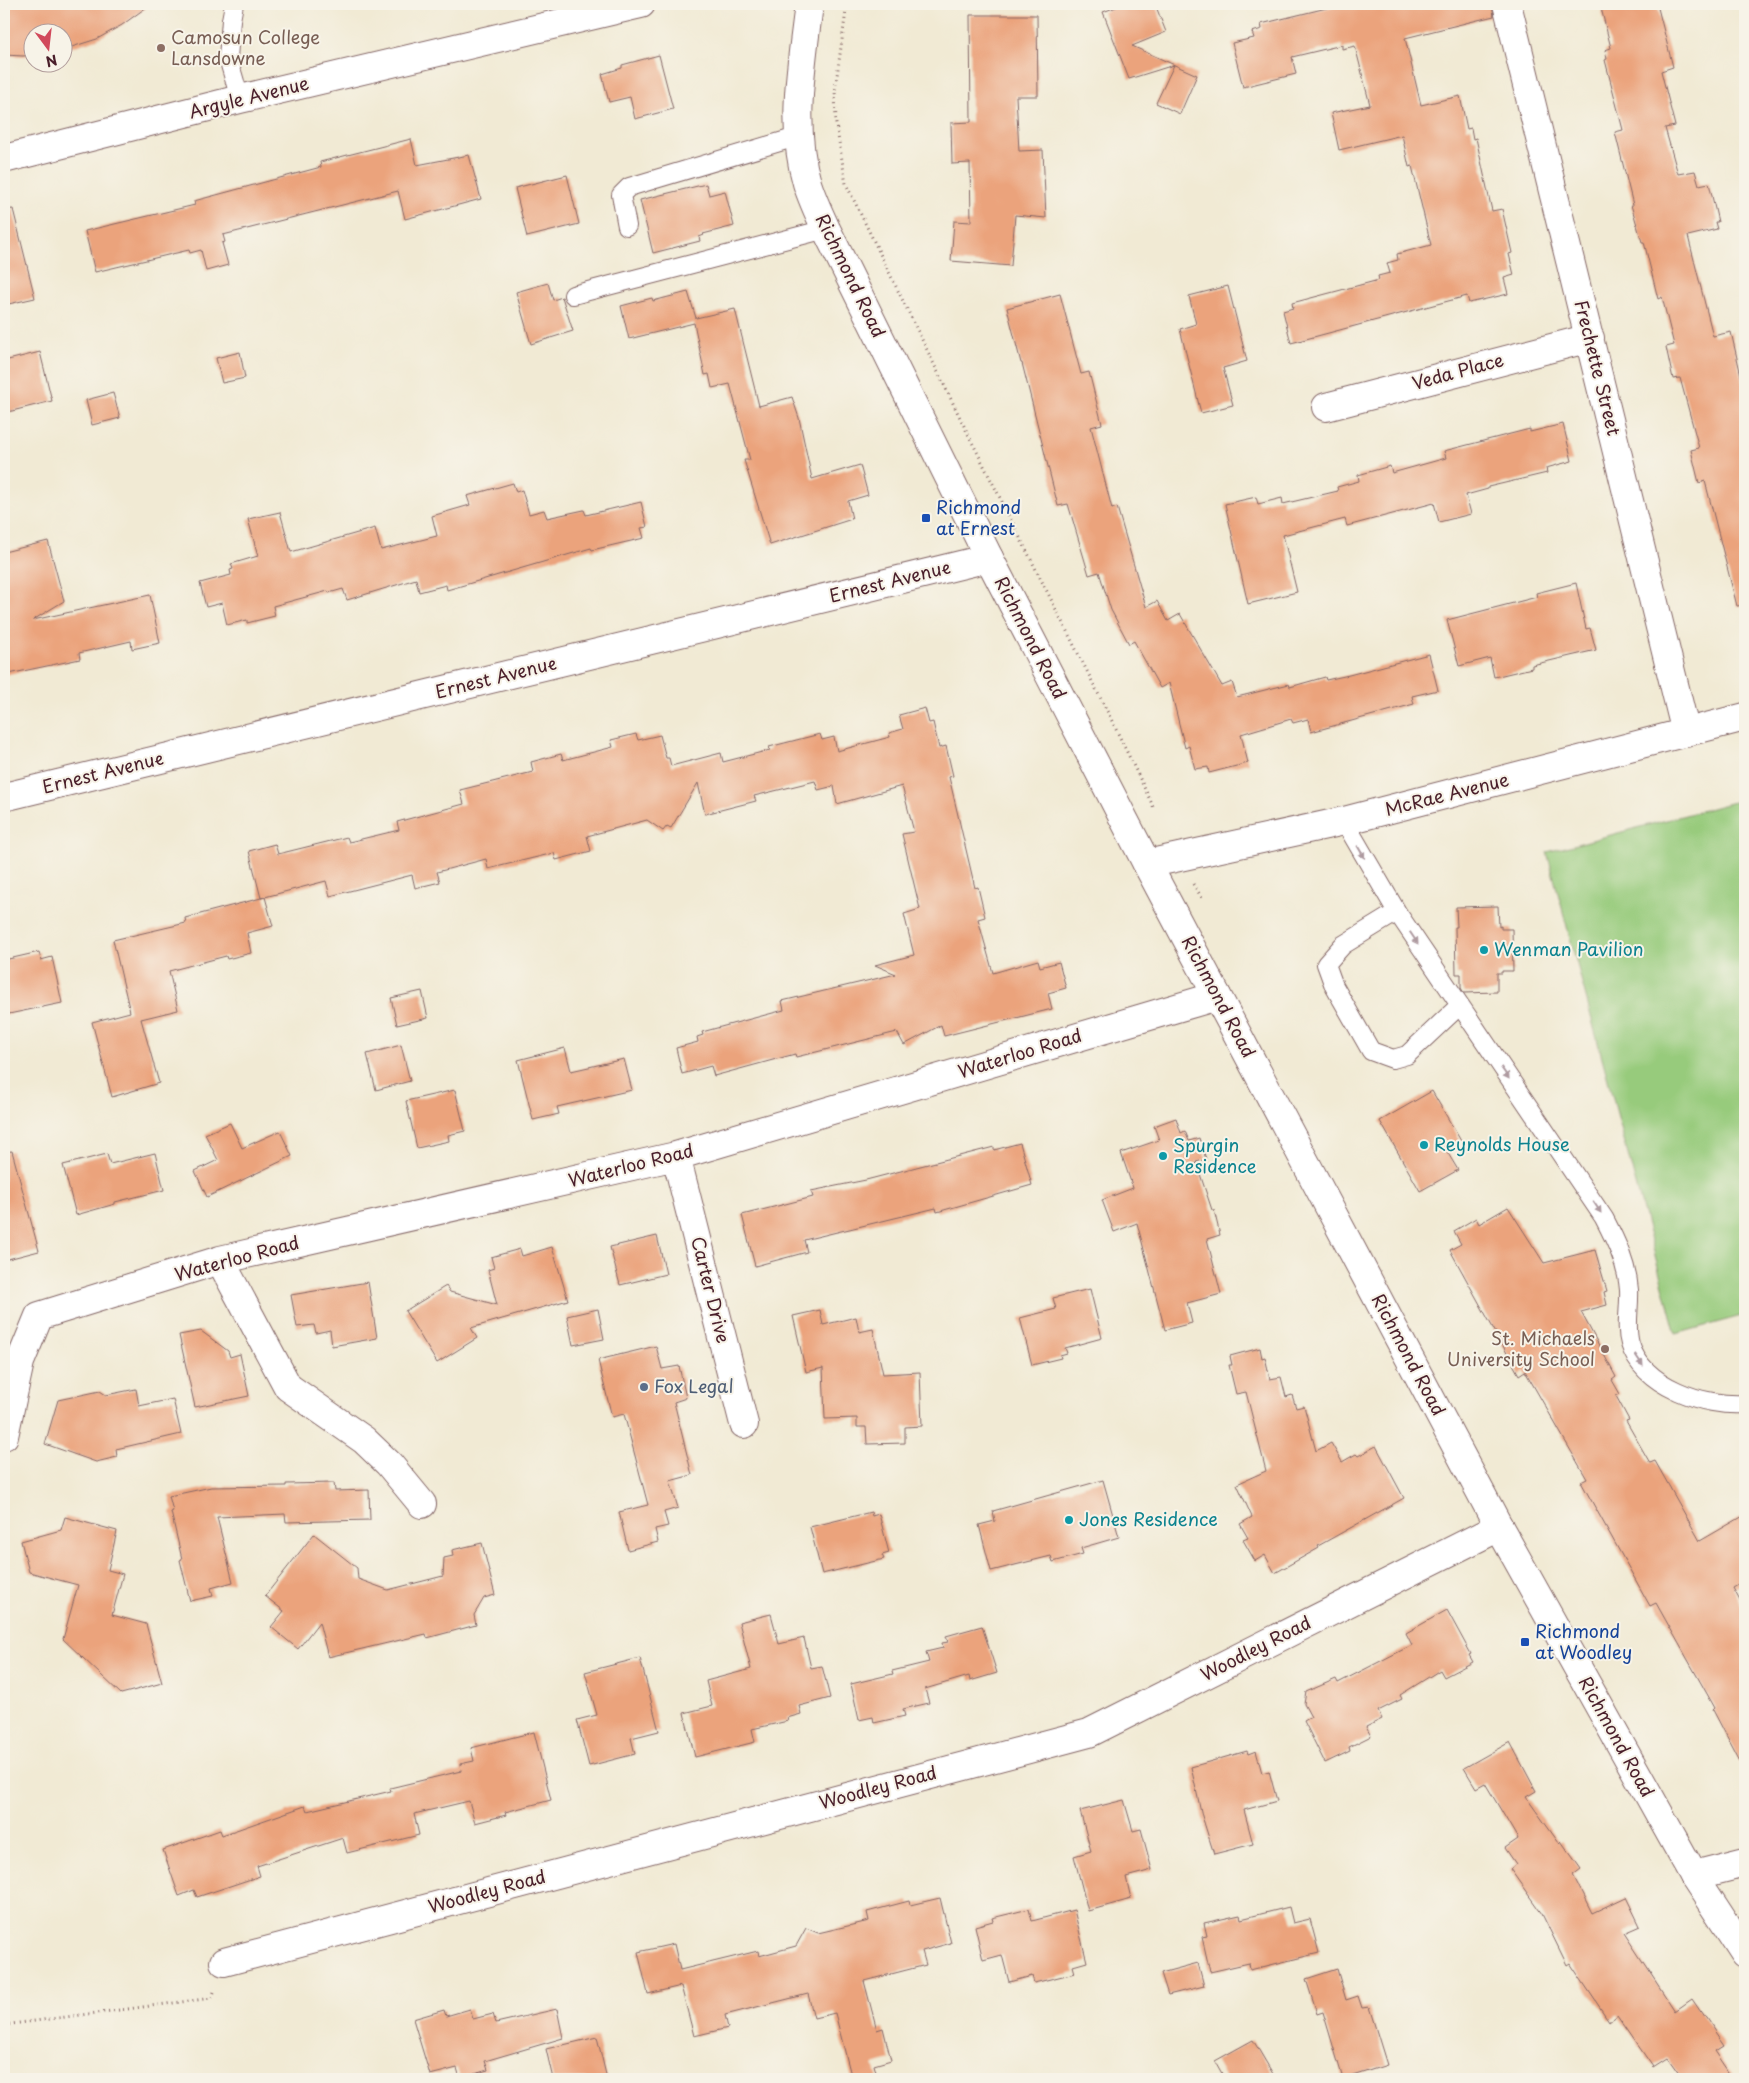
<svg xmlns="http://www.w3.org/2000/svg" width="1749" height="2083" viewBox="0 0 1749 2083" font-family="'Playpen Sans',sans-serif">
  <rect width="100%" height="100%" fill="#f7f3e8"/>
  <filter id="ink" filterUnits="userSpaceOnUse"><feTurbulence type="fractalNoise" baseFrequency=".02" numOctaves="2"/><feDisplacementMap in="SourceGraphic" scale="10" xChannelSelector="R" yChannelSelector="G"/><feConvolveMatrix kernelMatrix="1 2 1 2 8 2 1 2 1" color-interpolation-filters="sRGB"/></filter>
  <filter id="wash" filterUnits="userSpaceOnUse"><feTurbulence type="fractalNoise" baseFrequency=".0096" numOctaves="4" result="noise"/><feDisplacementMap in="SourceGraphic" scale="20" xChannelSelector="R" yChannelSelector="G"/><feGaussianBlur stdDeviation="1.12" result="paint"/><feColorMatrix in="noise" values="0 0 0 0 0 0 0 0 0 0 0 0 0 0 0 0 0 1.4 0 .05"/><feComposite in="paint" operator="in"/></filter>
  <g filter="url(#wash)">
    <rect width="100%" height="100%" fill="#f1ead4"/>
    <!-- green -->
    <path fill="#97cb7c" stroke="#707554" d="M1745,799V1315L1676,1334L1547,852Z"/>
    <g id="blocks">
      <!-- building -->
      <path fill="#eba37c" d="M4,4H151L122,25L97,39L62,50V32H32V55L23,56L4,55Z
        M1124,4H1155L1166,32L1132,46L1197,75L1180,114L1156,103L1174,65L1129,79L1103,12Z
        M1343,4H1492L1494,16L1405,38L1421,105L1460,96L1467,129L1471,128L1473,139L1476,138L1492,211L1502,209L1512,253L1509,254L1514,275L1504,278L1508,294L1469,303L1467,296L1291,343L1283,311L1293,308L1292,303L1379,280L1378,276L1390,273L1387,263L1398,260L1397,254L1431,245L1412,166L1409,167L1402,135L1339,150L1331,113L1370,105L1355,46L1342,49V45L1292,57L1296,74L1243,87L1232,43L1254,38L1252,32L1262,29L1261,24Z
        M1600,4H1657L1673,67L1661,71L1675,126L1665,128L1678,174L1695,171L1699,185L1709,183L1718,222H1715L1717,229L1688,236L1713,336L1731,332L1745,393V605L1737,606L1705,481L1699,483L1691,450L1699,448L1680,378L1673,379L1666,347L1674,345L1662,297L1658,299L1644,242H1642L1631,205H1633L1615,132L1623,130L1605,60L1607,59L1605,50L1611,48Z
        M970,15H1037L1038,96H1016L1019,151L1043,150L1046,218L1015,215L1011,266L951,261L954,221L971,222L970,163L952,164L951,123L971,122Z
        M659,55L673,109L635,119L630,97L609,102L602,74L622,68V65Z
        M411,139L417,165L469,155L481,199L405,219L398,191L223,235L225,242L222,243L228,265L206,271L201,250L190,253L189,250L95,272L85,231L195,205L194,201L321,167L320,162Z
        M567,175L579,224L527,237L515,188Z
        M706,184L709,195L725,191L734,226L703,234L704,235L699,237L700,241L653,253L640,200Z
        M13,209L35,298L4,305V210Z
        M548,283L553,300L562,297L573,331L531,344L516,292Z
        M1228,286L1247,361L1223,368L1233,405L1201,413L1180,329L1196,324L1189,296Z
        M688,292L696,318L735,309L759,406L792,397L799,418L812,479L860,465L868,495L848,501L852,519L770,545L744,460H750L730,384L712,388L709,374L705,375L694,323L629,339L621,306L652,298L653,301Z
        M1060,294L1081,374L1089,372L1102,424L1091,427L1112,509L1117,507L1146,607L1157,601L1168,621L1180,614L1222,686L1232,682L1237,697L1289,684L1290,687L1325,677L1326,680L1349,675L1429,654L1438,690L1412,696L1414,704L1311,732L1308,719L1293,723L1291,719L1241,734L1248,763L1209,773L1208,767L1195,769L1189,746L1185,748L1169,683L1160,688L1134,641L1129,644L1111,610L1099,572L1089,575L1068,504L1058,506L1022,363H1021L1007,308Z
        M40,352L52,401L4,413V361Z
        M240,352L245,378L222,383L216,358Z
        M113,393L120,418L92,425L86,400Z
        M1563,424L1572,461L1546,468L1547,473L1488,487V489L1466,495L1471,514L1439,522L1434,503L1347,526L1345,519L1283,535L1297,592L1248,604L1225,504L1256,497L1258,504L1282,498L1283,504L1338,491L1337,487L1359,481L1358,475L1390,466L1392,473L1446,458L1444,451L1530,429V432Z
        M513,483L516,492L522,490L529,514L544,510L547,518L584,510L586,515L641,502L647,527L641,528L644,538L592,550L591,548L447,590L446,585L419,592L416,579L347,600L343,589L329,593L328,591L273,606L275,616L247,623V620L227,625L222,603L206,607L200,583L231,575L230,570L233,569L231,564L258,556L248,519L280,512L291,552L375,528L381,550L437,536L432,516L470,505L467,496Z
        M48,541L64,601L33,620L150,595L160,643L132,649L131,641L79,653L80,659L4,675V552Z
        M1576,583L1586,629L1590,628L1596,650L1532,665V668L1494,677L1490,658L1459,666L1447,620L1537,597L1536,593Z
        M925,708L929,723L933,722L939,748L946,746L953,776L949,777L975,888L978,887L985,917L978,919L993,973L1038,960L1040,967L1059,962L1066,988L1048,993L1052,1009L944,1036L941,1025L904,1045L897,1032L796,1057L795,1054L714,1076L711,1066L682,1074L676,1048L698,1042L697,1037L703,1035L702,1032L784,1010L782,1001L896,974L875,965L914,955L904,914L920,909L902,834L914,832L902,786L837,804L834,786L818,790L815,781L754,796L756,801L705,814L698,783L671,828L667,826L663,831L647,820L587,836L591,851L556,860L554,853L488,869L486,859L437,872L440,882L415,888L412,875L330,896L326,881L261,898L249,851L275,844L278,854L347,837L349,842L399,830L397,822L464,804L460,790L533,772L531,762L561,754L563,760L613,747L611,740L636,734L638,740L660,735L666,758H669L671,766L721,753L723,762L770,750L769,747L820,734L822,740L834,737L837,751L890,737L889,733L903,729L899,715Z
        M265,897L273,926L247,933L251,953L227,959L226,956L169,971L178,1010L141,1019L159,1083L112,1097L92,1022L130,1012L113,940L186,923L185,918Z
        M1498,906L1499,927L1501,926V929H1512L1513,971H1502V973H1497V992L1464,993L1461,988V974H1456L1455,927H1457L1456,907Z
        M39,952L41,960L52,957L62,1003L4,1015V960Z
        M422,991L428,1018L397,1025L391,998Z
        M401,1045L410,1081L376,1090L367,1054Z
        M565,1048L571,1071L624,1059L632,1090L557,1107L559,1114L533,1120L518,1060Z
        M455,1090L465,1131L448,1135L449,1141L417,1148L406,1101Z
        M1432,1091L1461,1141L1446,1150L1458,1170L1420,1191L1380,1121Z
        M1176,1118L1181,1133L1185,1131L1189,1141L1199,1138L1206,1159L1196,1162L1212,1210H1214L1220,1235L1207,1239L1221,1294L1187,1303L1192,1323L1165,1330L1137,1223L1114,1232L1102,1200L1133,1188L1121,1153L1159,1140L1154,1126Z
        M230,1123L242,1148L280,1131L292,1156L207,1197L195,1171L218,1160L205,1134Z
        M1020,1143L1032,1185L937,1212L936,1208L804,1240L807,1252L755,1266L742,1215L813,1197L811,1191L866,1180L994,1147V1150Z
        M12,1151L39,1251L4,1260V1152Z
        M155,1153L164,1190L115,1202V1204L76,1215L63,1165L107,1154L110,1164Z
        M1508,1207L1544,1263L1595,1250L1607,1291L1604,1292L1607,1305L1581,1312L1616,1377L1612,1380L1620,1394L1616,1396L1629,1420L1626,1421L1650,1463L1655,1461L1700,1541L1745,1515V1581L1733,1588L1745,1610V1771L1713,1710L1715,1708L1656,1603L1650,1606L1581,1482L1587,1479L1525,1371L1519,1375L1450,1250L1461,1244L1454,1231L1476,1218L1479,1224Z
        M657,1236L666,1274L620,1285L610,1247Z
        M552,1247L568,1300L471,1328L477,1338L437,1363L405,1311L446,1286L450,1292L497,1305L488,1270L494,1268L491,1257L520,1249L522,1256Z
        M368,1282L377,1338L332,1346L330,1330L316,1333L314,1325L297,1327L291,1295Z
        M1090,1289L1102,1338L1065,1348L1067,1353L1060,1355L1061,1358L1032,1365L1020,1318L1056,1309L1053,1298Z
        M598,1309L604,1339L573,1345L567,1316Z
        M820,1310L823,1325L856,1317L859,1332L873,1329L883,1374L920,1372L922,1426L905,1427V1443L867,1444L866,1427H857V1418L825,1419L823,1368L806,1372L793,1316Z
        M201,1331L228,1351L230,1357L240,1354L249,1396L195,1407L179,1335Z
        M656,1346L662,1369L679,1366L686,1398L674,1402L692,1475L670,1481L678,1508L664,1512L668,1526L655,1529L658,1542L628,1550L619,1512L648,1505L624,1414L612,1417L598,1360Z
        M1260,1348L1262,1358L1265,1357L1270,1379L1281,1377L1286,1397L1292,1395L1296,1408L1304,1406L1316,1451L1331,1443L1342,1462L1356,1454L1358,1456L1376,1446L1404,1498L1318,1546L1319,1548L1275,1573L1265,1555L1255,1561L1243,1540L1248,1538L1240,1524L1252,1517L1237,1484L1266,1471L1246,1392L1236,1394L1229,1365H1232L1230,1356Z
        M136,1389L139,1406L173,1399L181,1434L116,1449L117,1457L96,1462L45,1444L58,1400L100,1391L106,1395Z
        M1103,1480L1119,1537L1081,1548L1083,1554L1053,1562L1051,1556L991,1571L979,1525L995,1521L993,1511Z
        M334,1483L335,1491L369,1490L370,1520L286,1522L285,1514L217,1517L233,1582L211,1588L213,1596L190,1601L180,1560L182,1559L171,1512L173,1511L169,1496L211,1487L286,1486V1484Z
        M871,1512L872,1516L879,1514L889,1553L882,1555L884,1559L822,1574L810,1527Z
        M65,1517L117,1531L108,1570L123,1574L112,1615L146,1624L162,1683L121,1694L63,1639L78,1585L29,1572L21,1541L61,1530Z
        M314,1534L357,1568L358,1579L388,1590L443,1576L444,1558L453,1556L452,1550L482,1543L495,1595L484,1598L474,1615L476,1625L427,1638L426,1634L328,1657L319,1622L298,1649L271,1627L284,1611L265,1596Z
        M1447,1610L1471,1654L1469,1655L1473,1662L1444,1677L1440,1670L1400,1695L1402,1699L1378,1711L1382,1719L1366,1727L1371,1736L1349,1747L1350,1751L1325,1763L1304,1721L1311,1717L1304,1704L1306,1692L1336,1679L1338,1683L1412,1645L1406,1633Z
        M771,1614L779,1644L804,1638L811,1668L822,1666L830,1698L799,1706L801,1714L787,1718L788,1721L752,1729L755,1742L695,1757L684,1713L712,1706L706,1681L751,1669L739,1622Z
        M982,1626L997,1673L970,1681L969,1676L925,1689L929,1703L903,1709L905,1716L874,1723L873,1717L859,1720L851,1684L893,1674L892,1671L929,1662L926,1652L943,1648L942,1643L948,1642L946,1636Z
        M640,1658L659,1731L631,1738L635,1754L589,1766L577,1720L597,1715L585,1672Z
        M534,1732L551,1800L505,1812L506,1815L475,1823L469,1801L414,1814L419,1835L347,1853L343,1838L257,1866L260,1876L197,1897L194,1890L179,1896L163,1850L220,1830L222,1835L305,1806L307,1811L391,1791L390,1788L461,1771L460,1764L474,1761L471,1748Z
        M1510,1742L1536,1791L1526,1797L1559,1843L1561,1841L1581,1869L1573,1875L1592,1913L1626,1897L1640,1926L1624,1933L1675,2011L1692,1999L1724,2046L1716,2051L1735,2079H1682L1667,2058L1653,2067L1617,2015L1609,2021L1570,1963L1567,1965L1542,1914L1510,1869L1516,1864L1505,1848L1518,1839L1485,1783L1476,1788L1464,1768Z
        M1247,1751L1248,1754L1256,1751L1262,1773L1269,1771L1277,1801L1244,1810L1253,1844L1214,1854L1202,1816L1191,1767Z
        M1124,1800L1133,1831L1141,1829L1152,1870L1126,1877L1131,1899L1088,1911L1074,1856L1091,1851L1080,1811Z
        M940,1898L951,1943L922,1951L926,1965L864,1981L877,2030L883,2028L891,2060L874,2065L878,2079H852L835,2013L814,2018L808,1994L725,2015L728,2028L694,2036L681,1986L648,1994L638,1952L674,1944L680,1970L758,1951L759,1956L796,1946L806,1928L818,1933L869,1921L867,1912L909,1901L910,1905Z
        M1289,1907L1293,1923L1310,1919L1319,1953L1250,1970L1249,1963L1210,1972L1202,1937L1207,1936L1204,1923L1240,1915L1241,1919Z
        M1029,1909L1032,1921L1074,1910L1087,1962L1073,1966L1075,1973L1034,1983L1032,1976L1009,1982L1002,1955L983,1960L975,1926L993,1921L992,1918Z
        M1198,1963L1204,1986L1168,1995L1161,1973Z
        M1337,1969L1346,2000L1358,1996L1362,2008L1369,2007L1387,2065L1343,2079L1323,2012L1317,2014L1306,1979Z
        M470,2009L473,2019L493,2014L496,2023L557,2009L563,2038L485,2061L488,2070L460,2078L457,2068L430,2075L413,2019L444,2010L446,2016Z
        M597,2037L607,2079H553L546,2049Z
        M1253,2040L1276,2079H1225L1215,2061Z"/>
    </g>
  </g>
  <g filter="url(#ink)">
    <use href="#blocks" fill-opacity="0" stroke="#846666" stroke-width="1"/>
    <g fill="none" stroke-linecap="round" stroke-linejoin="round">
      <!-- service casing -->
      <g stroke="#846666" stroke-width="20">
        <path id="service" d="M234,4L231,20L228,58L240,99
          M627,226L621,195L629,187L800,136
          M573,295L826,229
          M1344,821L1397,912L1604,1218C1616,1241 1627,1264 1629,1290C1630,1308 1625,1327 1630,1344C1643,1387 1705,1407 1745,1404
          M1397,912L1343,945L1326,964L1334,986L1371,1051L1393,1059L1407,1055L1459,1006"/>
      </g>
      <!-- minor casing -->
      <g stroke="#846666" stroke-width="30">
        <path id="minor" d="M1507,4L1686,733
          M4,159L240,99L641,4
          M1326,407L1590,338
          M4,797L989,558
          M1147,864L1344,821L1745,717
          M676,1156L744,1424
          M220,1260L288,1387L364,1440L389,1464L422,1504
          M4,1436L20,1362L39,1316L220,1260L676,1156L1217,996
          M1694,1876L1745,1863
          M224,1962L1089,1733L1499,1527"/>
      </g>
      <!-- secondary casing -->
      <g stroke="#846666" stroke-width="30">
        <path id="secondary" d="M809,4C802,62 790,126 807,183C812,199 819,214 826,229L989,558L1147,864L1499,1527L1694,1876L1745,1954"/>
      </g>
      <!-- path -->
      <path stroke="#846666" stroke-width="3" stroke-dasharray="1 4" stroke-linecap="butt" d="M847,4L835,90L836,124L846,184L968,434L1112,721L1155,810
        M1193,884L1202,898
        M4,2025L212,1998L215,1989"/>
      <!-- service -->
      <use href="#service" stroke="#fff" stroke-width="18"/>
      <!-- minor -->
      <use href="#minor" stroke="#fff" stroke-width="28"/>
      <!-- secondary -->
      <use href="#secondary" stroke="#fff" stroke-width="28"/>
    </g>
    <!-- one-way arrows -->
    <defs><path id="oneway-solid" d="M-6-.8H1V-3.2L6.5 0L1 3.2V.8H-6Z" transform="scale(1.25)"/></defs>
    <g fill="#ae9aa0">
      <use href="#oneway-solid" transform="translate(1361 852) rotate(60)"/>
      <use href="#oneway-solid" transform="translate(1414 938) rotate(56)"/>
      <use href="#oneway-solid" transform="translate(1505 1073) rotate(55)"/>
      <use href="#oneway-solid" transform="translate(1597 1207) rotate(56)"/>
      <use href="#oneway-solid" transform="translate(1639 1360) rotate(56)"/>
    </g>
  </g>
  <!-- markers -->
  <g fill="#8d6e63" stroke="#f7f3e8" stroke-width="2">
    <circle cx="161" cy="48" r="5"/>
    <circle cx="1605" cy="1349" r="5"/>
  </g>
  <g fill="#1a4fb4" stroke="#f7f3e8" stroke-width="2">
    <rect x="921" y="513" width="10" height="10" rx="2.5"/>
    <rect x="1520" y="1637" width="10" height="10" rx="2.5"/>
  </g>
  <g fill="#0f9aa8" stroke="#f7f3e8" stroke-width="2">
    <circle cx="1484" cy="950" r="5"/>
    <circle cx="1424" cy="1145" r="5"/>
    <circle cx="1163" cy="1156" r="5"/>
    <circle cx="1069" cy="1520" r="5"/>
  </g>
  <circle fill="#5c6f8a" stroke="#f7f3e8" stroke-width="2" cx="644" cy="1387" r="5"/>
  <g text-anchor="middle" stroke-width="4" stroke-linejoin="round" paint-order="stroke">
    <!-- education labels -->
    <g font-size="18" fill="#785e54" stroke="#f7f3e8" text-anchor="start">
      <text x="171" y="44">Camosun College<tspan x="171" dy="21">Lansdowne</tspan></text>
      <text x="1595" y="1345" text-anchor="end">St. Michaels<tspan x="1595" dy="21">University School</tspan></text>
    </g>
    <!-- street labels -->
    <g font-size="18" fill="#4a1f2b" stroke="#f7f3e8">
      <text transform="translate(249 98) rotate(-14)" y="6">Argyle Avenue</text>
      <text transform="translate(850 276) rotate(64)" y="6">Richmond Road</text>
      <text transform="translate(1597 368) rotate(76)" y="6">Frechette Street</text>
      <text transform="translate(1458 372) rotate(-15)" y="6">Veda Place</text>
      <text transform="translate(890 582) rotate(-14)" y="6">Ernest Avenue</text>
      <text transform="translate(1030 638) rotate(63)" y="6">Richmond Road</text>
      <text transform="translate(496 678) rotate(-14)" y="6">Ernest Avenue</text>
      <text transform="translate(103 773) rotate(-14)" y="6">Ernest Avenue</text>
      <text transform="translate(1447 795) rotate(-14)" y="6">McRae Avenue</text>
      <text transform="translate(1218 997) rotate(62)" y="6">Richmond Road</text>
      <text transform="translate(1020 1054) rotate(-17)" y="6">Waterloo Road</text>
      <text transform="translate(631 1166) rotate(-14)" y="6">Waterloo Road</text>
      <text transform="translate(237 1259) rotate(-15)" y="6">Waterloo Road</text>
      <text transform="translate(710 1290) rotate(76)" y="6">Carter Drive</text>
      <text transform="translate(1408 1355) rotate(62)" y="6">Richmond Road</text>
      <text transform="translate(1256 1649) rotate(-27)" y="6">Woodley Road</text>
      <text transform="translate(1616 1737) rotate(61)" y="6">Richmond Road</text>
      <text transform="translate(878 1788) rotate(-15)" y="6">Woodley Road</text>
      <text transform="translate(487 1892) rotate(-15)" y="6">Woodley Road</text>
    </g>
    <!-- transit labels -->
    <g font-size="18" fill="#164399" stroke="#f7f3e8" text-anchor="start">
      <text x="936" y="514">Richmond<tspan x="936" dy="21">at Ernest</tspan></text>
      <text x="1535" y="1638">Richmond<tspan x="1535" dy="21">at Woodley</tspan></text>
    </g>
    <!-- culture labels -->
    <g font-size="18" fill="#0d838f" stroke="#f7f3e8" text-anchor="start">
      <text x="1494" y="956">Wenman Pavilion</text>
      <text x="1434" y="1151">Reynolds House</text>
      <text x="1173" y="1152">Spurgin<tspan x="1173" dy="21">Residence</tspan></text>
      <text x="1079" y="1526">Jones Residence</text>
    </g>
    <!-- service labels -->
    <g font-size="18" fill="#4e5e75" stroke="#f7f3e8" text-anchor="start">
      <text x="654" y="1393">Fox Legal</text>
    </g>
  </g>
  <!-- margin -->
  <rect width="1749" height="2083" fill="none" stroke="#f7f3e8" stroke-width="20"/>
  <!-- north arrow -->
  <g transform="translate(48 48) rotate(165)"><circle r="24" fill="#f7f3e8" stroke="#b29e9c"/>
  <path d="M0-4L9 19L0 12L-9 19Z" fill="#d1495b"/>
  <text y="-8" font-size="14" font-weight="bold" text-anchor="middle" fill="#4a1f2b">N</text>
  </g>
</svg>
